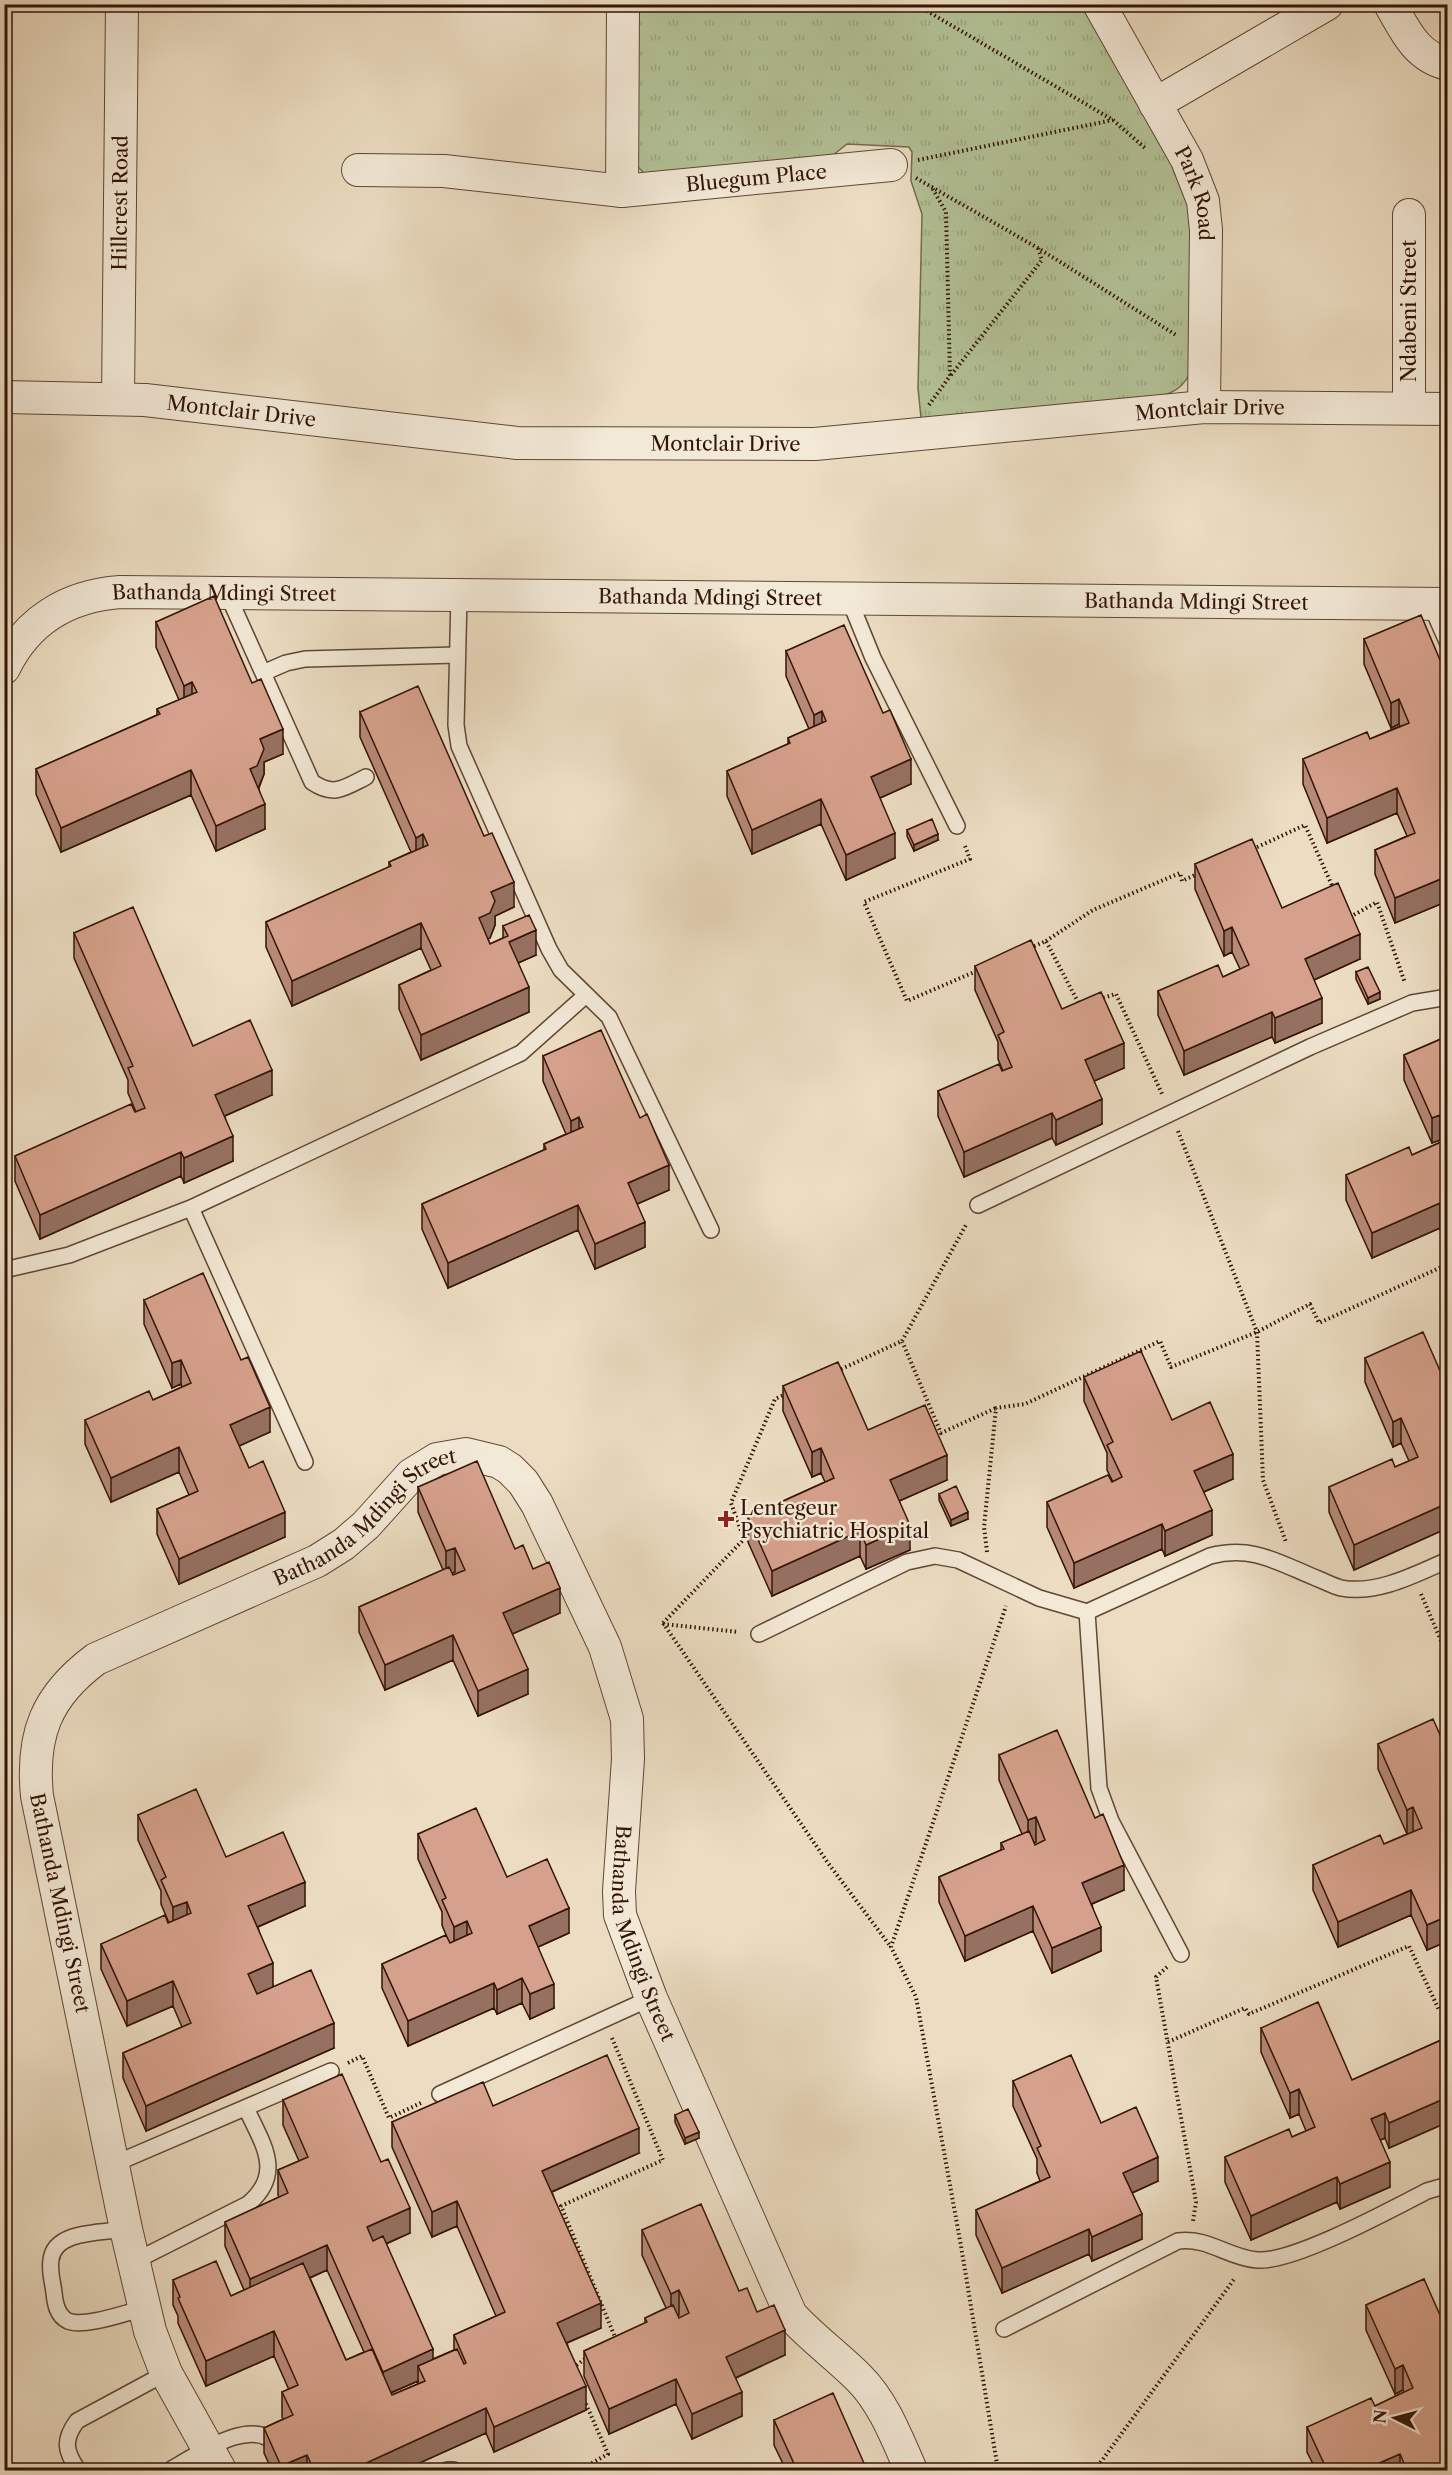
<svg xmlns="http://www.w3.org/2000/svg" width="1452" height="2475" viewBox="0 0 1452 2475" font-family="'Libre Caslon Text',serif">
  <defs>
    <pattern id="park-tufts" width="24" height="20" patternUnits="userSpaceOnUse" patternTransform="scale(1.5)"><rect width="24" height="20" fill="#b3c297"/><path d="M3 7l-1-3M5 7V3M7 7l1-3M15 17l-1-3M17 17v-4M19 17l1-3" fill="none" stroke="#9aa681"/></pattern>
  </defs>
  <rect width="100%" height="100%" fill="#ecddc2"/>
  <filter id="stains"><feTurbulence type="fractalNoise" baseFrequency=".00333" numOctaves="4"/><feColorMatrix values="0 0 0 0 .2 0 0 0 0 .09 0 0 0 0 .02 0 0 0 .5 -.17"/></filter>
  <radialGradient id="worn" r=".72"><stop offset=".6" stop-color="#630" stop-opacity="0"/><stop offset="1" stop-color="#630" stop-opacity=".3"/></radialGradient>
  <!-- park -->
  <path fill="url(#park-tufts)" stroke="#736b4e" stroke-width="1.5" d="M635,5H1083L1183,182L1191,205L1190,373C1184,385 1177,391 1164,395L921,418L918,388L922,214L911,181L912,152L909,147L847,144L833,155L646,175L636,165Z"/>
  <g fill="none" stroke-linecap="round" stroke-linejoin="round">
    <!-- service casing -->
    <g stroke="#614635" stroke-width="18">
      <path id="service" d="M227,593L312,782C334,797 344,788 366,777
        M459,595L456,725L459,746L549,949L561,970L609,1017L711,1230
        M849,599L873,658L957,826
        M1430,603L1448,644
        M263,673L286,663L305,659L457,655
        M978,1205L1310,1047L1412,1003L1448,997
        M191,1208L305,1462
        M4,1270L69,1255L191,1208L521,1053L586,995
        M1087,1612L1099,1788L1111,1821L1181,1954
        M759,1634L907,1562L935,1556L958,1560L1039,1598L1087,1612L1210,1556C1252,1545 1277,1562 1316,1578C1324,1581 1333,1586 1341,1588C1377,1595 1416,1574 1448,1560
        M440,2094L651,1998
        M114,2164L331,2071
        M126,2229C103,2233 54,2230 51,2260C49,2271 53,2283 54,2293C55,2303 57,2316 68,2321C85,2328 127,2312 145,2308
        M135,2261L248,2204C285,2173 262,2143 246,2108
        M1004,2329L1178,2241C1208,2237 1229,2258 1257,2260C1293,2263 1392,2209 1427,2191L1448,2185
        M78,2470C65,2451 63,2440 77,2421L166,2373
        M170,2470C197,2455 254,2413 278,2447
        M447,2470H454"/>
    </g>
    <!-- minor casing -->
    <g stroke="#614635" stroke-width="34">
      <g id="minor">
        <path id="s1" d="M1099,4L1187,160L1203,201L1206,230L1204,407"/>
        <path d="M1390,4C1405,30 1416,57 1448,64"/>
        <path d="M1155,104L1327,4"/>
        <path id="s2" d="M358,170L444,171L622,191L891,165"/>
        <path d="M622,191L623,4"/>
        <path id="s3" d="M4,397L145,400L517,443L815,444L1204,407L1448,409"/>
        <path id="s4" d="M118,399L122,4"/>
        <path d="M1409,408V215"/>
        <path id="s5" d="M4,668C27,620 68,596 120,592L1448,604"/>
        <path id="s6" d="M220,2470L166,2373L150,2331L126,2229L37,1796C31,1735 46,1696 96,1659L317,1561L344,1544L366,1525L411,1475L437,1459L466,1454L499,1462L510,1469L523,1482L537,1504L605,1647L627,1719L628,1759L619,1891L620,1915L651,1998L791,2315C812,2338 837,2356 859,2378C884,2403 897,2439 911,2470"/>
      </g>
    </g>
    <!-- path -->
    <path stroke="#331406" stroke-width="4" stroke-dasharray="1.5 3" stroke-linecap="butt" d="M915,4L1113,120L1145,148
      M918,160L1113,120
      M916,178L1038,248L1176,335
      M951,375L1042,260L1038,248
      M929,405L950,376L946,212L931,186
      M965,846L970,859L864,902L907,1001L979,970
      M1253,849L1305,825L1334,890
      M1350,917L1377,902L1405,983
      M1046,941L1093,910L1180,873L1182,881L1197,874
      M1030,948L1046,941L1079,1004
      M1099,999L1116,994L1162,1094
      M1178,1131L1257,1332L1263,1480L1286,1542
      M902,1341L967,1223
      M837,1371L902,1341L941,1433L996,1408
      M987,1552L984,1527L996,1408L1025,1404L1160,1341L1171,1367L1257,1332L1310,1304L1319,1323L1448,1264
      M1421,1594L1448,1657
      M663,1623L744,1539L731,1503L775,1399L786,1394
      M663,1623L828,1863L891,1947
      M663,1624L739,1632
      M1167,1967L1156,1977L1196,2202L1193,2221
      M612,2038L663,2160L561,2206L617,2342
      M1168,2042L1245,2008L1249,2014L1409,1946L1439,2010L1448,2007
      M348,2063L362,2056L389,2118L423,2102
      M573,2368L586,2358
      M580,2470L608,2454L585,2402
      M998,2470L961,2246L916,1997L891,1947L1006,1606
      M1095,2470L1235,2278"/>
    <!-- service -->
    <use href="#service" stroke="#f3e9d7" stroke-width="15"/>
    <!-- minor -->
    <use href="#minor" stroke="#f3e9d7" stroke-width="32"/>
  </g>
  <!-- wall -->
  <path fill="#b88a78" stroke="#331406" stroke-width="1.5" fill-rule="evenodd" d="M156,622L283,754L264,762V774L259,788L265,829L216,851L191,795L61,852L36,794V769L157,715V709L179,700L156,647Z
    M1364,639L1448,679V901L1395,923L1375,874V850L1407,836L1397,813L1327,843L1303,784V759L1370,739L1400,726L1399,724L1391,728L1364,664Z
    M786,651L911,784L880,798L895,858L846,880L821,824L752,854L727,796V771L788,744V738L809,729L786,676Z
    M360,712L514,907L495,916V925L490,938L488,939L490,944L503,938V926L536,955L518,963L529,1012L421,1060L399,1009V985L431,970L421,948L292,1006L266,947V922L389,867V862L411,852L360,737Z
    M907,830L938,840L914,851L907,836Z
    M1195,864L1282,908L1360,959L1314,980L1322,1023L1275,1043L1272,1037L1184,1075L1158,1015V991L1223,977L1240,969L1232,952L1224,956L1195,889Z
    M74,933L193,1046L272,1095L225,1116L233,1161L184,1183L181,1176L40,1239L15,1181V1156L136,1112L128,1093V1080L74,958Z
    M975,966L1062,1009L1124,1068L1094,1081L1102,1124L1056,1145L1052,1138L964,1177L938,1116V1091L1003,1071L998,1059V1042L975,990Z
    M1356,972L1380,999L1368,1004L1356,979Z
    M1448,1036V1245L1440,1228L1372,1258L1346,1200V1175L1412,1155L1441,1142L1440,1140L1432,1143L1404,1080V1055Z
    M543,1056L669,1190L637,1204L645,1247L595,1269L578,1230L448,1288L422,1229V1204L544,1150V1144L566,1134L543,1081Z
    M144,1300L270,1432L239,1446L249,1468L285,1537L179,1584L157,1534V1509L189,1495L179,1472L111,1502L85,1444V1420L153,1400L182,1387L181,1384L172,1388L144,1324Z
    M1365,1358L1448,1389V1536L1444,1538L1441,1531L1354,1570L1329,1512V1487L1395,1467L1409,1461L1401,1443L1393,1447L1365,1382Z
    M1084,1377L1172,1420L1233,1479L1204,1492L1212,1535L1165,1556L1162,1549L1074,1588L1047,1527V1502L1113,1482L1107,1470V1453L1084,1401Z
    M783,1386L868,1430L947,1480L899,1501L910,1550L866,1569L860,1556L772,1596L748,1542V1517L825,1482L821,1473L812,1477L783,1411Z
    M418,1487L515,1549L533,1569L560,1613L512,1634L528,1694L478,1716L453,1660L385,1690L359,1632V1607L443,1570L418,1512Z
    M939,1494L968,1519L951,1526L939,1500Z
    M1378,1744L1448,1753V1941L1427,1950L1411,1915L1338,1947L1313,1890V1865L1384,1844L1407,1834L1378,1769Z
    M999,1755L1124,1890L1092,1904L1101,1951L1052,1973L1033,1931L965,1961L939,1902V1877L1001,1850V1843L1022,1834L999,1780Z
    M138,1815L226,1857L305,1906L258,1927L273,1986L334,2048L146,2131L123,2078V2053L182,2027L173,2006L127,2026L101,1969V1944L169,1923L161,1904V1891L138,1840Z
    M418,1834L507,1877L569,1933L538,1947L554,2008L530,2019L522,2003L497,2014L494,2008L408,2046L382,1988V1964L446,1935L442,1925V1912L418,1859Z
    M1261,2028L1352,2080L1448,2037V2122L1389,2148L1385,2138L1380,2140L1390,2187L1340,2209L1337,2202L1251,2240L1225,2182V2157L1292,2137L1306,2131L1299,2114L1290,2118L1261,2052Z
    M1013,2081L1158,2181L1132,2193L1142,2239L1092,2261L1089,2254L1002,2293L976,2235V2210L1040,2181L1037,2173V2159L1013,2106Z
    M283,2100L410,2233L386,2244L433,2359L454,2350V2335L496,2316L457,2226L432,2237L392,2147V2122L493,2106L639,2153L552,2192L601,2328L567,2343L586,2410L494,2452L486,2433L404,2470H272L264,2453V2428L283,2419L282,2417V2392L289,2390L274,2356L206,2386L178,2323V2316L173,2305V2280L231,2296L244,2290L225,2246V2222L279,2197L278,2195V2170L299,2161L283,2125ZM327,2270L364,2352L346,2360L310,2278ZM418,2381V2384L392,2395L391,2393Z
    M675,2115L699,2138L685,2144L675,2122Z
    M642,2230L739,2291L757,2312L785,2355L736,2378L742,2416L692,2439L676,2404L609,2434L584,2376V2351L645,2323V2318L666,2308L642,2255Z
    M1424,2279L1448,2470H1316L1307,2452V2427L1375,2406L1404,2392L1403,2390L1395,2394L1366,2330V2305Z
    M774,2420L867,2470H786L774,2445Z"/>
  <!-- shaded-wall -->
  <path fill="#967162" stroke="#331406" stroke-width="1.5" d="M192,682V707L184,710V686Z
    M1399,699V724L1391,728V703Z
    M822,711V736L814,740V715Z
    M283,729V754L264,762V774L257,791L250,769L260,739Z
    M911,759V784L871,802V777Z
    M191,770V795L61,852V828Z
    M1397,788V813L1327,843V818Z
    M821,799V824L752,854V830Z
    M265,804V829L216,851V826Z
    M895,833V858L846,880V855Z
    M423,834V859L416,863V838Z
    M938,834V840L914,851V845Z
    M1448,876V901L1395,923V898Z
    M514,882V907L495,916V925L490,938L479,943V918L491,892Z
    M421,923V948L292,1006V981Z
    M1232,927V952L1224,956V931Z
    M536,930V955L509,967V942Z
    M1360,934V959L1305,984V959Z
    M529,987V1012L421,1060V1035Z
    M1380,992V999L1368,1004V998Z
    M1322,998V1023L1275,1043V1018Z
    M1272,1012V1037L1184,1075V1051Z
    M1124,1043V1068L1085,1085V1060Z
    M272,1070V1095L215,1120V1095Z
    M1102,1099V1124L1056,1145V1120Z
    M1052,1113V1138L964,1177V1152Z
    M1440,1115V1140L1432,1143V1118Z
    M579,1117V1142L571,1146V1121Z
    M233,1136V1161L184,1183V1158Z
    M181,1152V1176L40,1239V1215Z
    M669,1165V1190L628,1208V1183Z
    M1440,1203V1228L1372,1258V1233Z
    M578,1205V1230L448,1288V1263Z
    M645,1222V1247L595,1269V1244Z
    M181,1360V1384L172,1388V1363Z
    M270,1407V1432L230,1450V1425Z
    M1401,1418V1443L1393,1447V1422Z
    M179,1447V1472L111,1502V1478Z
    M821,1448V1473L812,1477V1452Z
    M1233,1454V1479L1194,1496V1471Z
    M947,1455V1480L890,1505V1480Z
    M1441,1506V1531L1354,1570V1545Z
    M1212,1510V1535L1165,1556V1531Z
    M1448,1511V1536L1444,1538V1513Z
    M285,1512V1537L179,1584V1559Z
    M968,1512V1519L951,1526V1520Z
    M1162,1524V1549L1074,1588V1563Z
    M910,1525V1550L866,1569V1545Z
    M860,1531V1556L772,1596V1571Z
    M455,1548V1572L446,1576V1551Z
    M560,1588V1613L503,1638V1613Z
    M453,1635V1660L385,1690V1665Z
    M528,1669V1694L478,1716V1691Z
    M1413,1807V1832L1407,1835V1810Z
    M1036,1817V1842L1028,1845V1820Z
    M1124,1865V1890L1082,1908V1883Z
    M305,1882V1906L248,1931V1906Z
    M1411,1890V1915L1338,1947V1922Z
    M187,1902V1926L173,1932V1907Z
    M1033,1906V1931L965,1961V1936Z
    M569,1908V1933L529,1951V1926Z
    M1448,1916V1941L1427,1950V1925Z
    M467,1921V1946L454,1952V1927Z
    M1101,1927V1951L1052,1973V1948Z
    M273,1963V1988L248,1999V1974Z
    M522,1978V2003L497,2014V1990Z
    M173,1981V2006L127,2026V2001Z
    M494,1983V2008L408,2046V2021Z
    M554,1984V2008L530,2019V1994Z
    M334,2023V2048L146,2131V2106Z
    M1299,2089V2114L1290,2118V2093Z
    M1448,2097V2122L1389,2148V2123Z
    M1385,2113V2138L1371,2144V2119Z
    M639,2128V2153L542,2196V2171Z
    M699,2132V2138L685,2144V2138Z
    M1158,2157V2181L1123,2197V2173Z
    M1390,2162V2187L1340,2209V2184Z
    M1337,2177V2202L1251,2240V2216Z
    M457,2201V2226L432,2237V2212Z
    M410,2208V2233L367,2252V2227Z
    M1142,2214V2239L1092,2261V2237Z
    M1089,2229V2254L1002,2293V2268Z
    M327,2245V2270L250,2304V2279Z
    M679,2290V2315L671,2319V2294Z
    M601,2303V2328L557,2347V2323Z
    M785,2330V2355L726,2382V2357Z
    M274,2331V2356L206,2386V2361Z
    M433,2349V2374L418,2366V2381L383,2396V2372Z
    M1403,2365V2390L1395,2394V2369Z
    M676,2379V2404L609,2434V2409Z
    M586,2386V2410L494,2452V2427Z
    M742,2392V2416L692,2439V2414Z
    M486,2408V2433L404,2470H351Z
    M1400,2454V2470H1363Z
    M307,2455V2470H281V2466Z"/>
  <!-- building -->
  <path fill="#d6a18c" stroke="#331406" stroke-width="1.5" d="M214,596L252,683L261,679L283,729L260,739L264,749L257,766L250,769L265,804L216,826L191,770L61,828L36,769L160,714L157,709L197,692L192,682L184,686L156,622Z
    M1421,615L1448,679V764H1446L1448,768V876L1395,898L1375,850L1415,833L1397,788L1327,818L1303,759L1367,732L1370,739L1409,723L1399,699L1391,703L1364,639Z
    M844,625L883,713L890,710L911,759L871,777L895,833L846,855L821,799L752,830L727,771L790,743L788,738L826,721L822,711L814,715L786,651Z
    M418,686L484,836L492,833L514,882L491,892L495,901L490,913L479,918L490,944L508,936L503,926L529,915L536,930L509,942L529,987L421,1035L399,985L441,966L421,923L292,981L266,922L391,866L389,862L428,845L423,834L416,838L360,712Z
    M932,819L938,834L914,845L907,830Z
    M1252,839L1282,908L1338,883L1360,934L1305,959L1322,998L1275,1018L1272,1012L1184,1051L1158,991L1218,965L1223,977L1249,965L1232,927L1224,931L1195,864Z
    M133,907L193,1046L250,1020L272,1070L215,1095L233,1136L184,1158L181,1152L40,1215L15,1156L131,1104L135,1112L145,1108L128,1068L133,1066L74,933Z
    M1031,940L1062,1009L1101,992L1124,1043L1085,1060L1102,1099L1056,1120L1052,1113L964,1152L938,1091L999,1064L1002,1071L1012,1067L998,1035L1004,1032L975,966Z
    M1368,967L1380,992L1368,998L1356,972Z
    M601,1030L640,1118L647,1114L669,1165L628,1183L645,1222L595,1244L578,1205L448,1263L422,1204L546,1149L544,1144L583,1127L579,1117L571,1121L543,1056Z
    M1448,1036V1132L1440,1115L1432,1118L1404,1055Z
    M1448,1139V1220L1440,1203L1372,1233L1346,1175L1409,1147L1412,1155Z
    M203,1273L241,1360L248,1357L270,1407L230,1425L249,1468L263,1461L285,1512L179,1559L157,1509L198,1491L179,1447L111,1478L85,1420L149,1391L153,1400L191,1383L181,1360L172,1363L144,1300Z
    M1423,1332L1448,1389V1511L1444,1513L1441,1506L1354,1545L1329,1487L1392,1459L1395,1467L1418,1457L1401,1418L1393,1422L1365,1358Z
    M1141,1351L1172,1420L1210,1402L1233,1454L1194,1471L1212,1510L1165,1531L1162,1524L1074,1563L1047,1502L1108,1475L1112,1482L1122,1477L1107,1445L1113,1442L1084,1377Z
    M838,1362L868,1430L925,1405L947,1455L890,1480L910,1525L866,1545L860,1531L772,1571L748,1517L834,1478L821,1448L812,1452L783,1386Z
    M477,1461L515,1549L523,1545L533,1569L549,1562L560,1588L503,1613L528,1669L478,1691L453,1635L385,1665L359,1607L449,1567L453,1575L465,1570L455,1548L446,1551L418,1487Z
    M956,1486L968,1512L951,1520L939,1494Z
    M1433,1719L1448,1753V1916L1427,1925L1411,1890L1338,1922L1313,1865L1380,1835L1384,1844L1422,1828L1413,1807L1407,1810L1378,1744Z
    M1057,1730L1095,1818L1103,1814L1124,1865L1082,1883L1101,1927L1052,1948L1033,1906L965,1936L939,1877L1004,1849L1001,1843L1029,1831L1035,1845L1045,1840L1036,1817L1028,1820L999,1755Z
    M196,1789L226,1857L283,1832L305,1882L248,1906L273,1963L248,1974L257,1994L311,1970L334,2023L146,2106L123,2053L191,2023L173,1981L127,2001L101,1944L165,1915L168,1923L191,1913L187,1902L173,1907L161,1880L166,1877L138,1815Z
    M476,1808L507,1877L547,1859L569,1908L529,1926L554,1984L530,1994L522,1978L497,1990L494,1983L408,2021L382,1964L446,1935L450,1943L472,1933L467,1921L454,1927L442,1900L446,1898L418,1834Z
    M1318,2002L1352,2080L1448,2037V2097L1389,2123L1385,2113L1371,2119L1390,2162L1340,2184L1337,2177L1251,2216L1225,2157L1289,2129L1292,2137L1315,2127L1299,2089L1290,2093L1261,2028Z
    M607,2055L639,2128L542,2171L601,2303L557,2323L586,2386L494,2427L486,2408L351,2470H314L307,2455L281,2466L264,2428L293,2415L282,2392L298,2385L274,2331L206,2361L178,2298L180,2297L173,2280L216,2261L231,2296L303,2263L346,2360L372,2349L392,2395L425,2381L418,2366L457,2349L464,2364L466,2363L454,2335L505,2312L457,2201L432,2212L392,2122L483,2082L493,2106Z
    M1071,2055L1101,2123L1136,2107L1158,2157L1123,2173L1142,2214L1092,2237L1089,2229L1002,2268L976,2210L1050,2177L1037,2148L1041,2146L1013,2081Z
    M342,2074L381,2162L388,2159L410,2208L367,2227L373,2241L383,2236L433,2349L383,2372L327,2245L250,2279L225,2222L288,2193L278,2170L308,2157L283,2100Z
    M688,2109L699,2132L685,2138L675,2115Z
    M701,2204L739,2291L747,2288L757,2312L774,2305L785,2330L726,2357L742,2392L692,2414L676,2379L609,2409L584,2351L647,2322L645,2318L673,2305L679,2318L689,2313L679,2290L671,2294L642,2230Z
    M1424,2279L1448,2333V2470H1407L1400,2454L1363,2470H1327L1307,2427L1371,2398L1375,2406L1413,2388L1403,2365L1395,2369L1366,2305Z
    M833,2393L867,2470H797L774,2420Z"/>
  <!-- markers -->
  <path fill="#8f2418" stroke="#f3e9d7" stroke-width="2" d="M723 1510h6v6h6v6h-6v6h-6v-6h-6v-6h6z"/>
  <g text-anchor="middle" stroke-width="5" stroke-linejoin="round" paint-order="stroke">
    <!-- street labels -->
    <g font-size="20" fill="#331406" stroke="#f3e9d7">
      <text dy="7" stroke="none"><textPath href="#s2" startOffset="400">Bluegum Place</textPath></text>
      <text dy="7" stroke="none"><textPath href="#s1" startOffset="214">Park Road</textPath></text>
      <text dy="7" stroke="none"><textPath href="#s4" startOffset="196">Hillcrest Road</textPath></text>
      <text transform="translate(1409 311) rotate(-90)" y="7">Ndabeni Street</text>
      <text dy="7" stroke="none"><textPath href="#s3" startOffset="238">Montclair Drive</textPath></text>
      <text dy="7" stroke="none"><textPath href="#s3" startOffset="1210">Montclair Drive</textPath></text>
      <text dy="7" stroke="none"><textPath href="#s3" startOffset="724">Montclair Drive</textPath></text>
      <text dy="7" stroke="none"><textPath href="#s5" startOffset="250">Bathanda Mdingi Street</textPath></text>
      <text dy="7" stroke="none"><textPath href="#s5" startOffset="736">Bathanda Mdingi Street</textPath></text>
      <text dy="7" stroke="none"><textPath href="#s5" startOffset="1222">Bathanda Mdingi Street</textPath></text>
      <text dy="7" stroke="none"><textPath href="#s6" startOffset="1168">Bathanda Mdingi Street</textPath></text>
      <text transform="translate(60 1903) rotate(78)" y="7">Bathanda Mdingi Street</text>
      <text dy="7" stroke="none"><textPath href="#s6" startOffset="1834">Bathanda Mdingi Street</textPath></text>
    </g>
    <!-- poi labels -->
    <g font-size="20" fill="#331406" stroke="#f3e9d7" text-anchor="start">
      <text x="740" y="1515">Lentegeur<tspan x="740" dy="23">Psychiatric Hospital</tspan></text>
    </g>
  </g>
  <!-- margin -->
  <rect width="1452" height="2475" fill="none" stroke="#ecddc2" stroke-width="24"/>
  <rect x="6" y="6" width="1440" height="2463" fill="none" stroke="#331406" stroke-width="3"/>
  <rect x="12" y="12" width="1428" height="2451" fill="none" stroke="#331406" stroke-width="1.5"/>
  <!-- north arrow -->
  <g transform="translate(1395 2418) rotate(276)" stroke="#f3e9d7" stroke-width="4.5" paint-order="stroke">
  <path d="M0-4.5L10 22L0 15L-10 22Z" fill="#331406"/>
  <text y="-9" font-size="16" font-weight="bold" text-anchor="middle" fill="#331406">N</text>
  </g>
  <rect width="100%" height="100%" filter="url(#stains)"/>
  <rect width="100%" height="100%" fill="url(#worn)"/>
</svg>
